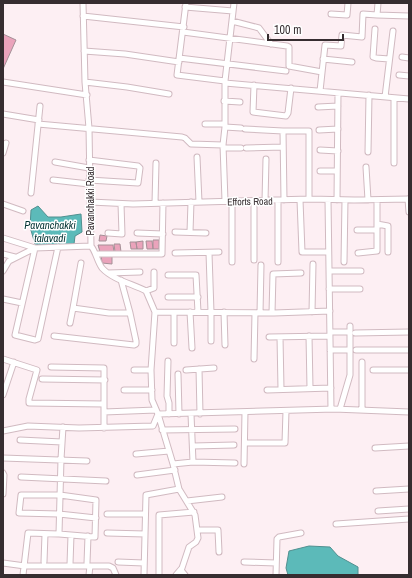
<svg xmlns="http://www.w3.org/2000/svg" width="412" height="578" viewBox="0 0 412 578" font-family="'Archivo Narrow',sans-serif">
  <rect width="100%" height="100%" fill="#fdeff3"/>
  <!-- water -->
  <path fill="#5cbab9" stroke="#519090" d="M38,206L48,217H61L81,214L82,232L75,236L74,244L45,246L35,244L30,227L31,210Z
    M309,546L330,547L338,556L358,567V575H288L286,568L289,551Z"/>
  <!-- building -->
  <path fill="#eaa3bb" stroke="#a59097" d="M3,34L16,40L3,69Z
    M100,235L107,236L106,241H99Z
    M153,240H159V249H153Z
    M143,241V249H137L136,242Z
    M146,241H152L153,249H147Z
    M130,242H136L137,249H131Z
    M114,244H120L121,252H115Z
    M98,245H113L114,252H100Z
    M101,255H112V264L102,263Z"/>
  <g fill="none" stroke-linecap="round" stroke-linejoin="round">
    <!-- minor casing -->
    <g stroke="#d1bac1" stroke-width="7">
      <path id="minor" d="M83,3L85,82L89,128L91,246C96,252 97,261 102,268C113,280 133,284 146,291L155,312L151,370L152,400L158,414L173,464L193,462L191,414
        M186,3L177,75L225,81
        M185,7L233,11
        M331,14L347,15L348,3
        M377,15L409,16
        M83,16L184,27
        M232,21L259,28L271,44
        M375,29L373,57L376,58L389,59
        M183,32L287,46L289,47V66L322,72
        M84,51L125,54L179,62
        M402,57L409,58
        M179,58L286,71
        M323,59L352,62
        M399,75L409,76
        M3,82L87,95
        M85,82L127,87L169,94
        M225,83L409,99
        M254,85L253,112L286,116L288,113L291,88
        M320,91L325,45L341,46L342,35L362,37L363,14L377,15L378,3
        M385,97L393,31
        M394,98V163
        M224,101L240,102
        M318,107L338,106
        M3,114L39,120
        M38,124L182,137L185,138L191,144L223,145
        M205,124H224
        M225,127L241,128
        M245,129L283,131
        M319,130L338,129
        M223,148H241
        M246,148L283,147
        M320,150L338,151
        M368,152L369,95
        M3,153L6,143
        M197,157L199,202
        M55,162L89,168
        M366,167L368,200
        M320,171H337
        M53,180L89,184
        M89,180L138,183L140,168L138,166L89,160
        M31,193L40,106
        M408,199L409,212
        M278,200V262
        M284,200L283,131H309V199
        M300,200L302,252H328
        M328,200L331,409
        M337,200L338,93
        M225,201L223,145L225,127V81L234,3
        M265,201L266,159
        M90,202L133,204L310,199L354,200L409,199
        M155,203L156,163
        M3,204L23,211
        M377,224L388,226V252
        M357,230H377
        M175,232L206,233
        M190,232L191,202
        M108,233L122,234L121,204
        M137,233L163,234
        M3,238L35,248L15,335L35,340L38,339L58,247
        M175,253L219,252
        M209,253L211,312V341
        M358,253L377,251V200
        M3,254L15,257
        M96,254H162L163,203
        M254,260V201
        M232,262V201
        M344,262L345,200
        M81,263L73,308L109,313H130L121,280
        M3,271L9,261L35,248L91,246
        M329,271H361
        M108,273L140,272
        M168,275H196L198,312
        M329,289H360
        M146,291L154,288V272
        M168,297H198
        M3,299L22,303
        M155,312L274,313L330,311
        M190,312L192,348
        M224,312L225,345
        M312,312L313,264
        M260,313L261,265
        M272,313L273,274L301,273
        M70,323L73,308
        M330,332H348
        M355,333L409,332
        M54,336L134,345L136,344V341L130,313
        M309,336L310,388
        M269,337L330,336
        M280,337L281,389
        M174,343V313
        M330,350H348
        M356,350H409
        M3,359L37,370L29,399V403L104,404
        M254,359L255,313
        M168,361L167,396L169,403V414
        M51,367L104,368V428
        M199,369L200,414
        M134,370H151
        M186,370L214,368
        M373,370H409
        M178,374L179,414
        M42,379L105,380
        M124,390H152
        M267,390L331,388
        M3,395L14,362
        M340,409L350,375V326
        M362,410V362
        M104,412L156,410
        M158,414L334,409L409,412
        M162,430L235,429
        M3,431L28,426L79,428L153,426L158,414
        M20,440L62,442
        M245,443H285L286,411
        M193,446L234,445
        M375,448L409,446
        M136,454L169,451
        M3,458L87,461
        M193,462L235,463
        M173,464L179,489L195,515L198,538L196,542L189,547L182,568L176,575
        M244,464L245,412
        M3,473L4,475L3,494
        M137,475L175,470
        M21,477L106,481
        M376,491L409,489
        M187,501L222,497
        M378,511L409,509
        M107,514H145
        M336,524L409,519
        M197,530H218L219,552
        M107,533L145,534
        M59,534L95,537L96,500L60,495H21L19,513L59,514L96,518
        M44,562L45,534
        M118,562L144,563
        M244,562L276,563
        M3,563L25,566H109L113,568L116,575
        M87,563L88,536
        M70,564L71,535
        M181,570L185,575
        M23,575L28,533L59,534L61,459L63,427
        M89,575L90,566
        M144,575L146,495L179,489
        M159,575V515L194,512
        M276,575L277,539L279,537L301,533"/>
    </g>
    <!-- minor -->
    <use href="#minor" stroke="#fff" stroke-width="5"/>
  </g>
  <g text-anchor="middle" stroke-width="3" stroke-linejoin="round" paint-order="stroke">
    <!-- street labels -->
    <g font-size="10" fill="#362d30" stroke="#fff">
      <text transform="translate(90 201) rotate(-90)" y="4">Pavanchakki Road</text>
      <text transform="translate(250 201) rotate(-1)" y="4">Efforts Road</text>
    </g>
    <!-- water labels -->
    <g font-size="11" font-style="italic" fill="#033333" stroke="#fff">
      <text x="50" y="229">Pavanchakki<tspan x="50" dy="13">talavadi</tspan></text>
    </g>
  </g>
  <!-- border -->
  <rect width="412" height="578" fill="none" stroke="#362d30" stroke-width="8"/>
  <!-- scale -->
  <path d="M268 34v6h75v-6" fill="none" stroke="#362d30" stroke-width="2"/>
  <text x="274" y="34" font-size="12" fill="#362d30" stroke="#ffffff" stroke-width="3" paint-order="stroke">100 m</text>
</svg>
